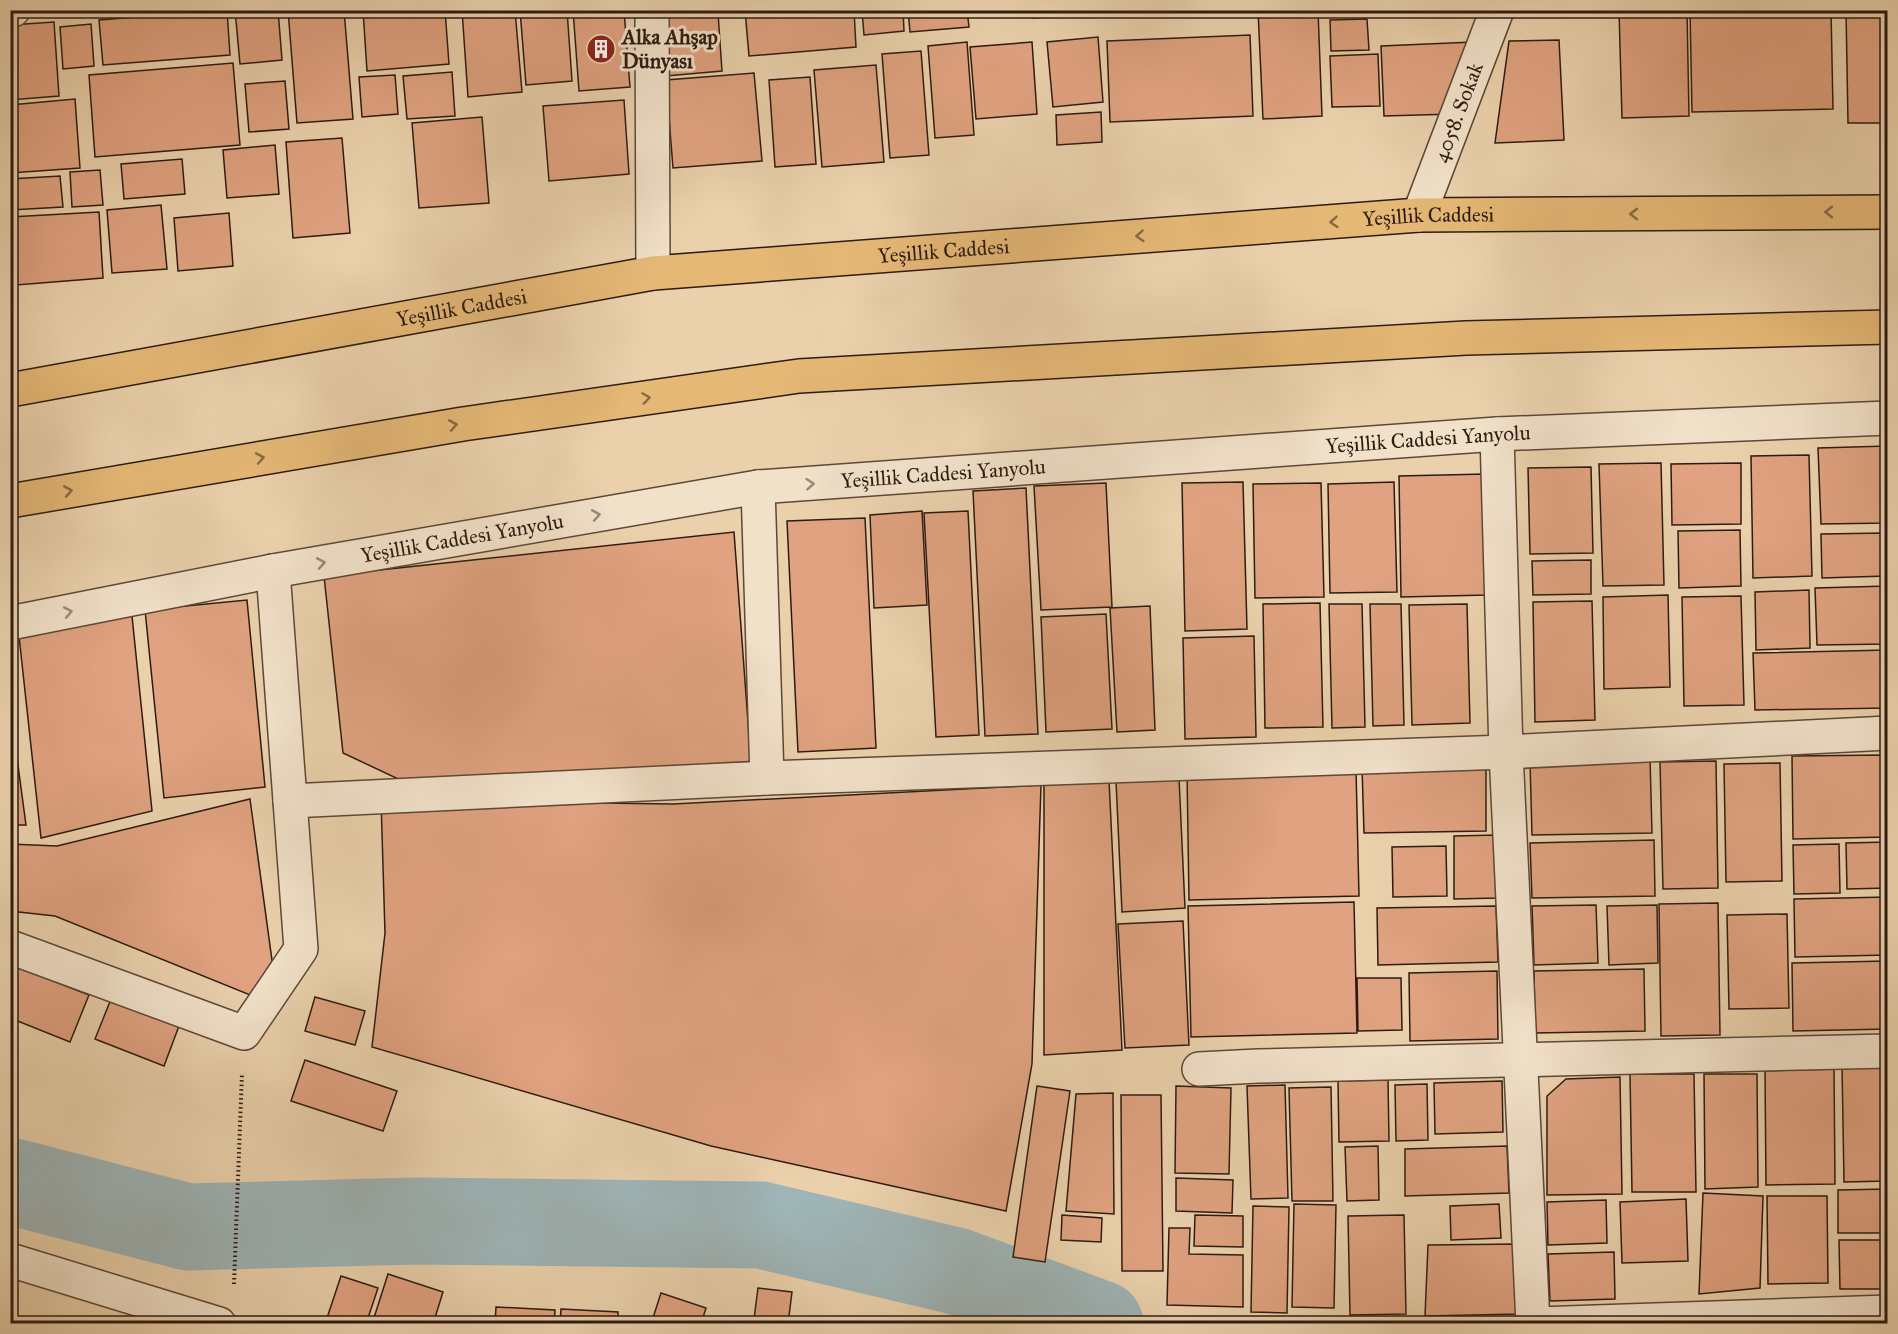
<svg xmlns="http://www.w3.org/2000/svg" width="1898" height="1334" viewBox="0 0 1898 1334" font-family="'IM FELL Great Primer',serif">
  <rect width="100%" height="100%" fill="#ead1ac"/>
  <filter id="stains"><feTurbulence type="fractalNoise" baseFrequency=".00333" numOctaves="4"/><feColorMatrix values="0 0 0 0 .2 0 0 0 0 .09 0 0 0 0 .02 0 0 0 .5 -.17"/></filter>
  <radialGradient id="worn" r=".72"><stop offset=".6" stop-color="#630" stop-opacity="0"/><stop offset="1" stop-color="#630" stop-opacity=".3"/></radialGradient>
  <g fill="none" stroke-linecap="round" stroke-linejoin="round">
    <!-- river -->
    <path stroke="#9eb4b6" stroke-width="87" d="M10,1181L188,1227L415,1221L761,1225L956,1271L1100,1324"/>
  </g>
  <!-- building -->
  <path fill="#e0a280" stroke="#2d1b12" stroke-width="1.5" d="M227,10L230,55L103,65L99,20Z
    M235,10H278L282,60L240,64Z
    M288,10H344L353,119L297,123Z
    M363,10H445L449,64L367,71Z
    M462,10H515L522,92L468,97Z
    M520,10H567L572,81L526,85Z
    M573,10H624L630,87L579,91Z
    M745,10H854L856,47L749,56Z
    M862,10H903L904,31L864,35Z
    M908,10H967L969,27L910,32Z
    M1033,10H1081L1082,14L1033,18Z
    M1258,10H1318L1322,116L1263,119Z
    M1619,10H1687L1689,116L1622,118Z
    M1690,10H1831L1833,109L1692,112Z
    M1846,10H1888V123H1848Z
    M718,13L722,71L666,76L661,18Z
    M1367,19L1369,50L1331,51L1330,20Z
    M54,22L59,96L10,100V25Z
    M91,24L94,66L63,69L60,27Z
    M1250,35L1253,116L1110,122L1107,41Z
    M1098,37L1103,102L1053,107L1047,42Z
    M1559,40L1564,140L1495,143L1509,41Z
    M967,42L974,135L935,138L928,46Z
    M1032,42L1037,114L976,119L970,47Z
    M1473,42L1455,114L1384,116L1381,46Z
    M921,51L929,155L890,158L882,54Z
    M1378,54L1380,106L1332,107L1330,56Z
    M233,63L240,145L95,157L89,75Z
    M876,65L884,162L822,167L814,70Z
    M452,72L455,116L407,119L403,76Z
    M754,73L762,161L673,168L666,80Z
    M395,75L398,114L362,117L359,77Z
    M810,77L816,164L775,167L769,80Z
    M285,81L289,129L249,132L245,84Z
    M75,99L80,168L10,173V105Z
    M624,100L629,174L549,181L543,106Z
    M1101,112L1102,142L1057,145L1056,115Z
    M482,117L489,203L419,208L412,123Z
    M342,138L350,233L293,238L286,142Z
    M275,145L279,194L227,198L223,150Z
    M182,159L185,194L124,199L121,164Z
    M100,170L103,205L72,207L70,172Z
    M60,176L63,207L10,210V179Z
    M161,205L167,269L112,273L107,210Z
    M99,212L103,278L16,285L10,254V217Z
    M229,213L233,266L178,271L174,218Z
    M1888,446V523L1821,524L1818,448Z
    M1809,455L1812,576L1753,578L1751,456Z
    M1661,463L1664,585L1603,586L1599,464Z
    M1741,463V524L1672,525L1671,464Z
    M1591,467L1593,553L1530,554L1528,468Z
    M1486,474L1488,595L1401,597L1399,476Z
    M1243,482L1247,629L1185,631L1182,483Z
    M1394,482L1397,592L1330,593L1328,484Z
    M1106,483L1112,607L1041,610L1034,486Z
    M1321,483L1324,597L1255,598L1253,484Z
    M1026,488L1038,734L985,736L973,491Z
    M922,511L927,605L874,608L870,515Z
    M968,511L979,735L936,737L924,513Z
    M865,518L876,748L798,752L787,521Z
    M1740,530L1741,586L1679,588L1678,531Z
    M734,532L751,763L411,785L343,753L324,576Z
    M1885,533L1886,576L1822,578L1821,534Z
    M1591,560V594L1533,595L1532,561Z
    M1888,586V644L1817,645L1815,588Z
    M1809,590L1810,648L1756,650L1755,592Z
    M1668,595L1670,687L1604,689L1603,597Z
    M1741,596L1744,705L1684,706L1682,597Z
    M247,600L265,787L164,798L145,610Z
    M1592,601L1595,720L1535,722L1533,602Z
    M1320,603L1323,727L1265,728L1263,604Z
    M1329,604H1362L1365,727L1332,728Z
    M1370,604H1401L1404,725L1373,726Z
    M1467,604L1470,723L1412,725L1409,605Z
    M1150,606L1155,730L1117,732L1110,608Z
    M1106,614L1112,729L1046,732L1041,617Z
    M132,616L152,811L41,838L18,627Z
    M1254,636L1256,737L1185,739L1183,638Z
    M1888,650V708L1755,710L1753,653Z
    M10,706L26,825H10Z
    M1888,755V837L1793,839L1792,756Z
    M1650,758L1652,833L1532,835L1530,761Z
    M1716,761L1718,888L1663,889L1660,762Z
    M1780,763L1782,881L1726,882L1724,764Z
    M1486,764V831L1364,833L1362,767Z
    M1356,769L1359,896L1189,900L1187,773Z
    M1179,778L1185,908L1122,912L1116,781Z
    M1109,780L1122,1050L1044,1055V784Z
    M1041,785L1032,1064L1006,1211L711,1146L372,1047L385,933L381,800L673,804Z
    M250,799L274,975L250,995L55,916L10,911V844L57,846Z
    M1497,835L1498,898L1454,899V836Z
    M1654,840L1655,896L1532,898L1530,843Z
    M1888,842V888L1847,889L1846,843Z
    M1839,844L1840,893L1794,894L1793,845Z
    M1446,846L1447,896L1393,897L1392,847Z
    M1888,897V955L1795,957L1794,899Z
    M1354,902L1357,1033L1191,1037L1188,906Z
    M1718,903L1720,1035L1661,1036L1659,904Z
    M1596,905L1598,963L1534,965L1532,906Z
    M1657,905L1658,963L1609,965L1607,906Z
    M1496,906L1498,962L1378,965L1377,908Z
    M1787,914L1789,1008L1729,1009L1727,915Z
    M1183,921L1189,1045L1125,1048L1118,924Z
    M1888,961V1029L1793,1031L1792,963Z
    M10,964L89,995L70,1042L10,1018Z
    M1644,969L1645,1031L1535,1033L1534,971Z
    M1497,971L1498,1039L1410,1041L1409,973Z
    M1357,978H1401L1402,1030L1358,1031Z
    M315,997L365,1011L355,1045L305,1031Z
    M111,999L179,1026L164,1066L95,1039Z
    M305,1060L397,1091L383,1131L291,1101Z
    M1842,1065H1888V1181L1844,1182Z
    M1834,1069L1835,1184L1766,1185L1765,1071Z
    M1630,1074H1694L1696,1192H1632Z
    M1704,1074H1757L1758,1187L1705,1189Z
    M1620,1077L1622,1194L1547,1195V1096L1566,1079Z
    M1388,1080L1389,1141L1339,1142L1338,1081Z
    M1502,1081L1503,1132L1435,1134L1434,1083Z
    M1427,1084L1428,1140L1396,1141L1395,1085Z
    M1285,1085L1288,1198L1251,1199L1247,1086Z
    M1037,1086L1070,1091L1045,1262L1013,1257Z
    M1176,1086L1231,1088L1229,1174L1175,1173Z
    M1331,1087L1333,1201H1292L1289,1088Z
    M1113,1093L1114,1214L1066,1211L1076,1094Z
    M1121,1095H1161L1163,1271H1122Z
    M1378,1146L1379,1200L1347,1201L1345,1147Z
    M1507,1146L1509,1193L1405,1196V1149Z
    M1176,1178L1233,1180L1232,1213L1176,1211Z
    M1888,1189V1233H1838V1190Z
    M1703,1193L1763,1196L1760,1288L1699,1294Z
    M1767,1196H1827L1828,1283L1768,1284Z
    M1686,1199L1688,1261L1622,1263L1620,1202Z
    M1606,1200L1607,1243L1548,1245L1547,1202Z
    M1294,1204L1336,1205L1334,1308L1292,1307Z
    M1499,1204L1501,1238L1451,1240L1450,1206Z
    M1253,1206L1289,1207L1287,1313L1251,1312Z
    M1062,1215L1102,1218L1101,1242L1061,1240Z
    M1195,1215L1243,1216V1247L1194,1246Z
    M1404,1215L1406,1314L1350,1315L1348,1216Z
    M1169,1228H1190L1189,1254L1243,1255V1307L1167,1305Z
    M1839,1240H1888V1289H1840Z
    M1518,1244L1519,1314L1425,1316L1428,1245Z
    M1614,1252L1615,1299L1550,1301L1548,1254Z
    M388,1274L443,1292L433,1324H372Z
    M341,1276L378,1288L366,1324H325Z
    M758,1288L792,1292L788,1324L754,1319Z
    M661,1293L706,1308L701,1324H651Z
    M496,1307L555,1310L554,1324H495Z
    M561,1309L618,1312V1324H560Z"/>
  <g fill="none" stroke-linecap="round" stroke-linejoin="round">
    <!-- street casing -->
    <g stroke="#5c4838" stroke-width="36">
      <g id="street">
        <path d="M652,10L653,273"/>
        <path d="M10,11L13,10"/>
        <path id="s1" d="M1419,215L1497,10"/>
        <path d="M1497,434L1506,752L1533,1324"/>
        <path d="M758,487L767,778L1506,752L1888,733"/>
        <path id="s2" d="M10,623L273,571L758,487L1497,434L1888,418"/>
        <path d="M290,801L767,778"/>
        <path d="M10,947L244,1033L301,949L273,571"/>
        <path d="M1199,1069L1258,1066L1888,1051"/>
        <path d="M10,1260L219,1324"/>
        <path d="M1537,1324L1888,1312"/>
      </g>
    </g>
    <!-- highway casing -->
    <g stroke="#2d1b12" stroke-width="36">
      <g id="highway">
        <path id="s3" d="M10,390L653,273L1419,215L1888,212"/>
        <path d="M10,501L463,424L799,376L1466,338L1888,327"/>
      </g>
    </g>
    <!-- path -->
    <path stroke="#2d1b12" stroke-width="4" stroke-dasharray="1.5 3" stroke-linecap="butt" d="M234,1284L242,1073"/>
    <!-- street -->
    <use href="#street" stroke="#f1e1c9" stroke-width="33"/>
    <!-- highway -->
    <use href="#highway" stroke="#e5b876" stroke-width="33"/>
  </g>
  <!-- one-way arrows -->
  <defs><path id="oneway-chevron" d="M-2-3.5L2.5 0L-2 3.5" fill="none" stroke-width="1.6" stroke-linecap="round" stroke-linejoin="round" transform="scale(1.5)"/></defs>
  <g stroke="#896a44">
    <use href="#oneway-chevron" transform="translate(1829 212) rotate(180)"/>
    <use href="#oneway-chevron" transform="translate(1634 214) rotate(180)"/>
    <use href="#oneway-chevron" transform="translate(1334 222) rotate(176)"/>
    <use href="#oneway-chevron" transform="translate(1140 236) rotate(176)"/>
    <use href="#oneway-chevron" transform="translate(646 398) rotate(-8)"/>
    <use href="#oneway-chevron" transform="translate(453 425) rotate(-10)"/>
    <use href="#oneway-chevron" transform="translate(260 458) rotate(-10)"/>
    <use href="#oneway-chevron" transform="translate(68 491) rotate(-10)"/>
  </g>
  <g stroke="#987">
    <use href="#oneway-chevron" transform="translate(810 484) rotate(-4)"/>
    <use href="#oneway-chevron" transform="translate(596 515) rotate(-10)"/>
    <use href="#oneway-chevron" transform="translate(321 563) rotate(-10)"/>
    <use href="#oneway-chevron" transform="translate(68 612) rotate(-11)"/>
  </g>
  <!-- icons -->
  <defs>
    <g id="building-disc" transform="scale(1.5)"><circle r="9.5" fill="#8f2418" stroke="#f1e1c9"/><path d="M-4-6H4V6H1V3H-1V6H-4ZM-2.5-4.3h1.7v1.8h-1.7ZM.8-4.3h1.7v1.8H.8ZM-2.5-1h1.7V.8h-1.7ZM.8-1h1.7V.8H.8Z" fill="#fff"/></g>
  </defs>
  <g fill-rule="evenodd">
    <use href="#building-disc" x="601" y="49"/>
  </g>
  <g text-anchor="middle" stroke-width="6" stroke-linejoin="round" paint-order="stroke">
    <!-- poi labels -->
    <g font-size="21" font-weight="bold" fill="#2d1b12" stroke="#f1e1c9" text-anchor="start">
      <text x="622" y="44">Alka Ahşap<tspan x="622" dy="24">Dünyası</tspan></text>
    </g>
    <!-- street labels -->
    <g font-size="21" fill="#2d1b12" stroke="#f1e1c9">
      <text dy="7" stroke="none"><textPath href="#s1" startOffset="110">4058. Sokak</textPath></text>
      <text dy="7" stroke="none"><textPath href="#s3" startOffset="1431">Yeşillik Caddesi</textPath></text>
      <text dy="7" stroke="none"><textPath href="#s3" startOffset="945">Yeşillik Caddesi</textPath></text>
      <text dy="7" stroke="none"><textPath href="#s3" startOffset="459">Yeşillik Caddesi</textPath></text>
      <text dy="7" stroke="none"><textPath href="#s2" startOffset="1432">Yeşillik Caddesi Yanyolu</textPath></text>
      <text dy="7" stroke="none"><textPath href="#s2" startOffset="946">Yeşillik Caddesi Yanyolu</textPath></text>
      <text dy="7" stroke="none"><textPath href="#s2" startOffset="460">Yeşillik Caddesi Yanyolu</textPath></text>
    </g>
  </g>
  <!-- margin -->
  <rect width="1898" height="1334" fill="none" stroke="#ead1ac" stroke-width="36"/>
  <rect x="12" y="12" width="1874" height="1310" fill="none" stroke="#2d1b12" stroke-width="3"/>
  <rect x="18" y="18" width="1862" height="1298" fill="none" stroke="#2d1b12" stroke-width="1.5"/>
  <rect width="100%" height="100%" filter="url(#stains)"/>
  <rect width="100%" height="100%" fill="url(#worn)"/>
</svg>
